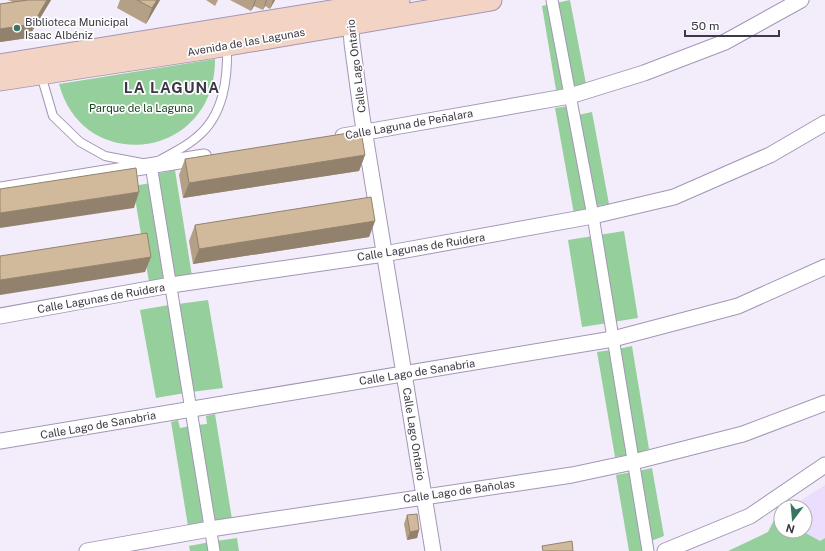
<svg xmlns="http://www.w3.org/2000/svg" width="825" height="551" viewBox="0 0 825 551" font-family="'Public Sans',sans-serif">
  <rect width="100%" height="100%" fill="#f3edfb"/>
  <!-- built -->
  <path fill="#eaddfe" d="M825,485V538L820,542L802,531H805V507H790Z"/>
  <!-- green -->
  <path fill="#95cf9b" d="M570,0L586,84L572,86L556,3Z
    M550,4L565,89L556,90L542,6Z
    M215,59C216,159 84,177 59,84Z
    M569,106L588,211L574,214L555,108Z
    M592,112L609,204L596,206L578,115Z
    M175,170L192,276L173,279L156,174Z
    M151,183L167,279L149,282L133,186Z
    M624,231L638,318L613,322L599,235Z
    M593,236L608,323L582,327L568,240Z
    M208,300L223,388L191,392L178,304Z
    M169,305L185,393L156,398L140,310Z
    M632,346L649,449L636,453L618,349Z
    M611,350L629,455L615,457L597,352Z
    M215,414L232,519L213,522L197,425L207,424L206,416Z
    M178,420L180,428L190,426L206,524L188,526L171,422Z
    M652,468L664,536L651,541L638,471Z
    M632,472L645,551H629L616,475Z
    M776,516L781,519V531H802L820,541L825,538V551H728L768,532Z
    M237,538L239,551H218L216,541Z
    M210,542L212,551H190L189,546Z"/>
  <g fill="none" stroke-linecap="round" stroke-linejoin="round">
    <!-- service casing -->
    <g stroke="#a396b6" stroke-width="10">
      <path id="service" d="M41,75L53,116L80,142L105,156L142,163
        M160,160C172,153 186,147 197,137C224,115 228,78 227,45"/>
    </g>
    <!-- pedestrian casing -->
    <g stroke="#a396b6" stroke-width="13">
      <path id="pedestrian" d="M552,0L593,216L648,551
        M151,165L214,551"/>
    </g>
    <!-- minor casing -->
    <g stroke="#a396b6" stroke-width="17">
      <path id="minor" d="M350,15L352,43L362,117L433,551
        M343,136L570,96L644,73L725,42L801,0
        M0,190L204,157
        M0,316L171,285L384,254L593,216L674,197L770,155L825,123
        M0,441L613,339L738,306L825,267
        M87,551L210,529L572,475L633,462L743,434L825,403
        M665,551L750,516L825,465"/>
    </g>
    <!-- secondary casing -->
    <g stroke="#a396b6" stroke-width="23">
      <path id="secondary" d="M0,65L399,0
        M0,80L210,48L491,0"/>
    </g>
    <!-- service -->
    <use href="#service" stroke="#fff" stroke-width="8"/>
    <!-- pedestrian -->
    <use href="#pedestrian" stroke="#fff" stroke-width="11"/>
    <!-- minor -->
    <use href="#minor" stroke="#fff" stroke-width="15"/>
    <!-- secondary -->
    <use href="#secondary" stroke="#f2d3c4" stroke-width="21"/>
  </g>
  <!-- wall -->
  <path fill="#b4a086" d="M8,0H51L28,38L0,42V4L13,2Z
    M120,0H160L146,24L117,8Z
    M206,0H218L215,6Z
    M230,0H275L270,9L265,6L263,10L254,6L251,11Z
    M365,155L359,171L183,198L179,175L185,159Z
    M375,221L369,237L193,264L189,241L195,225Z
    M407,515L419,530L417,538L407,540L404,524Z"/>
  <!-- shaded-wall -->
  <path fill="#92826d" d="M47,0H51L28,38L0,42V29Z
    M157,0H160L146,24L152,8Z
    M255,0H256L254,6L251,11Z
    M266,0H267L265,6L263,10Z
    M273,0H275L270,9Z
    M365,155L359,171L183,198L189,183Z
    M139,192L134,208L0,228V213Z
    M375,221L369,237L193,264L199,249Z
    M151,257L145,272L0,295V280Z
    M419,530L417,538L407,540L410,532Z"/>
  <!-- building -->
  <path fill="#d1ba9c" stroke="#92826d" d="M28,0H47L33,24L0,29V4Z
    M137,0H157L152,8Z
    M361,131L365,155L189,183L185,159Z
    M136,168L139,192L0,213V189Z
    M371,197L375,221L199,249L195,225Z
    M147,233L151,257L0,280V256Z
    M417,514L419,530L410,532L407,515Z
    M572,541L573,551H543L542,546Z"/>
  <!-- markers -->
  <circle fill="#387663" stroke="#fdfefd" stroke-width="1.5" cx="17" cy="28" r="4"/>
  <g text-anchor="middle" stroke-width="3.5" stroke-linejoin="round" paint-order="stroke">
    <!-- poi labels -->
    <g font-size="11" fill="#3d3845" stroke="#fdfefd" text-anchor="start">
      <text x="25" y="26">Biblioteca Municipal<tspan x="25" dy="13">Isaac Albéniz</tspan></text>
    </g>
    <!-- street labels -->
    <g font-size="11" fill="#3d3845" stroke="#fdfefd">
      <text transform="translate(246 42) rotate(-10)" y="4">Avenida de las Lagunas</text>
      <text transform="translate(356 66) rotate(-97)" y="4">Calle Lago Ontario</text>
      <text transform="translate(409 124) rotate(-10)" y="4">Calle Laguna de Peñalara</text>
      <text transform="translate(421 247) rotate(-9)" y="4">Calle Lagunas de Ruidera</text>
      <text transform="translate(101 298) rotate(-10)" y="4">Calle Lagunas de Ruidera</text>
      <text transform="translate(417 372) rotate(-9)" y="4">Calle Lago de Sanabria</text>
      <text transform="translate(98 425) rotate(-10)" y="4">Calle Lago de Sanabria</text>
      <text transform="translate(414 434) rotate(81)" y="4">Calle Lago Ontario</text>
      <text transform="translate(459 491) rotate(-8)" y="4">Calle Lago de Bañolas</text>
    </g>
    <!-- park labels -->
    <g font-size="11" fill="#16431f" stroke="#fdfefd">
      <text x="141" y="112">Parque de la Laguna</text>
    </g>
    <!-- district labels -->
    <g font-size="15" font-weight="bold" letter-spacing="1" fill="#3d3845" stroke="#fdfefd">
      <text x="172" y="93">LA LAGUNA</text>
    </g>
  </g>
  <!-- north arrow -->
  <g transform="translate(793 519) rotate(196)"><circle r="19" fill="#fdfefd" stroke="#b0afb3"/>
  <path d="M0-3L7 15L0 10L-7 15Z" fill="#387663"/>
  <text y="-6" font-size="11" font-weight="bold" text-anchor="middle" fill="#3d3845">N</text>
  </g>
  <!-- scale -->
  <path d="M685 30v6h94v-6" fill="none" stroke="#3d3845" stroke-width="2"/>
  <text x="691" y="30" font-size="12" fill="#3d3845" stroke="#fdfefd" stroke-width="3" paint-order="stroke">50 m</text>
</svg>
